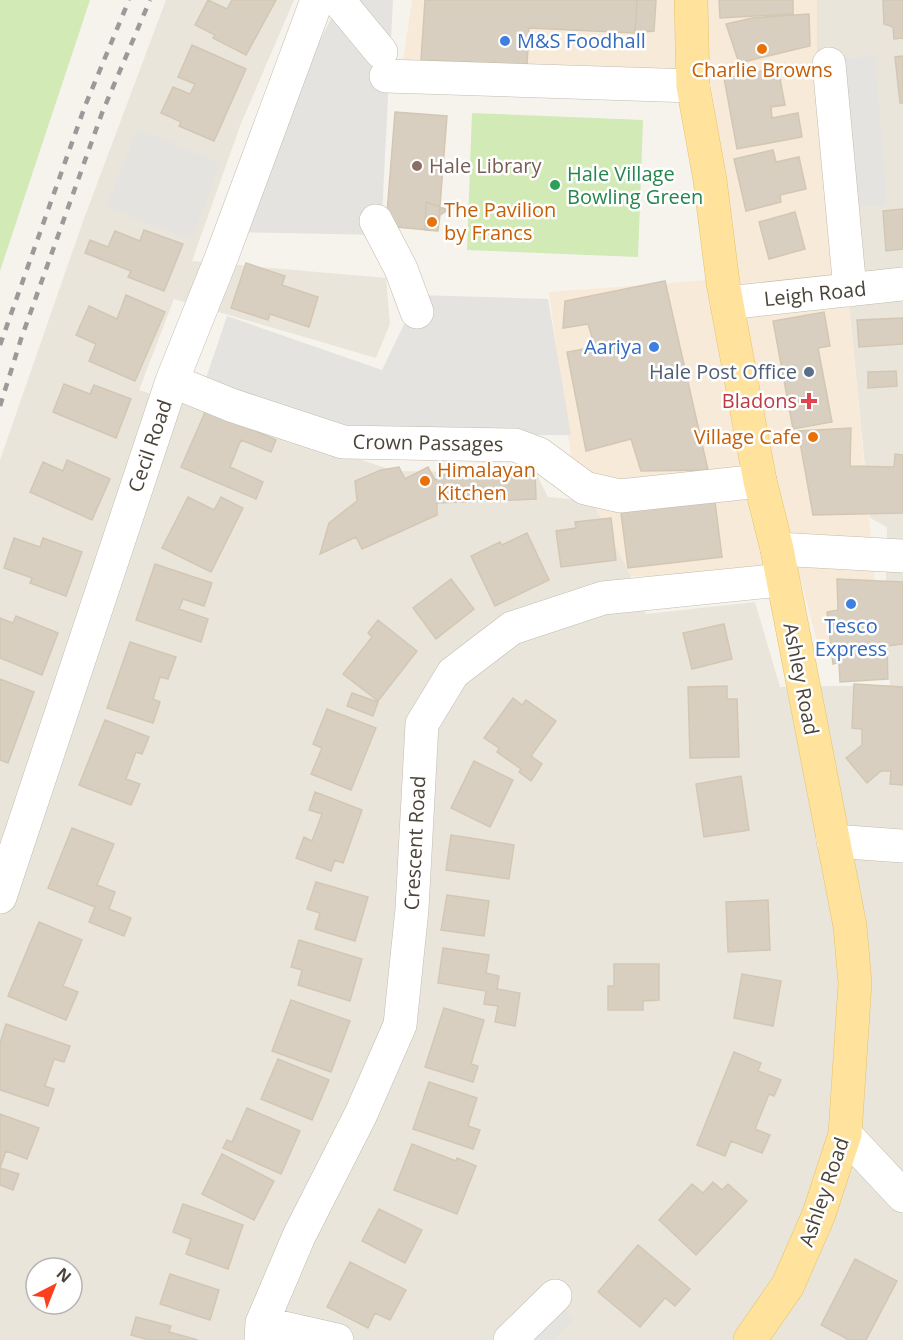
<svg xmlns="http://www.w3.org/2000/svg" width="903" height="1340" viewBox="0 0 903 1340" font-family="'Open Sans',sans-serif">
  <rect width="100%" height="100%" fill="#f6f3ec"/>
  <!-- residential -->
  <path fill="#eae5da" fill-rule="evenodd" d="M166,0H294L240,126L192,261L386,278L390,324L376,358L174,299L139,390L396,471L536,473L548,497L601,502L646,614L755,602L780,687L890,685L885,631L887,527L870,518L850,313L834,248L817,56V0H903V1340H0V460L82,224ZM36,1268H72V1304H36Z"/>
  <!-- commercial -->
  <path fill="#f7ead8" d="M412,0H817V56L834,248L850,313L881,647L819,649L801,580L631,576L572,464L549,292L736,278L711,84L402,68Z"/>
  <!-- green -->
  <path fill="#d2eab5" d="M0,0H90L0,271Z
    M472,113L643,120L638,257L467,250Z"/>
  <!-- parking -->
  <path fill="#e5e3e0" d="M340,0H393L381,235L234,232L285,112Z
    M875,56L887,205L858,207L845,58Z
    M137,129L221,163L191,240L106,207Z
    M418,295L548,299L571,435L371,436L203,387L227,316L382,370Z
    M547,1291L574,1319L553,1340H496Z"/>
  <!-- building -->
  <path fill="#d8cfc1" stroke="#d3c7b4" stroke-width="1.5" d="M208,0L227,9L232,0H276L246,55L213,38L215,35L195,25Z
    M425,0H637L635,33L529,28L527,65L421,60Z
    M637,0H656L654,31L635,33Z
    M719,0H793V14L720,18Z
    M883,0H903V38L894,39L893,27L884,24Z
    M809,14L810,46L739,63L726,24L752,18Z
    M192,45L246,69L214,141L179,126L181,122L161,113L173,87L190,94L195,84L178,77Z
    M903,56V103H900L895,57Z
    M778,68L785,105L771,107L772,118L798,113L802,137L737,149L724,78Z
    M395,112L447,116L438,231L386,226Z
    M773,150L776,162L799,157L806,189L780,195L781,202L746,211L734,159Z
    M426,202L448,210L440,215L438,231L425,230Z
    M903,209V249L886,251L883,211Z
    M795,212L805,249L769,259L759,222Z
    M144,230L183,244L164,291L128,277L131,271L85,253L90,240L108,247L115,231L140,241Z
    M246,263L285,276L282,285L318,297L309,327L270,314L268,320L231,308Z
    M665,281L708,470L641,471L631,439L586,451L567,352L595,347L588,324L563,328L565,301Z
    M126,295L165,312L135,381L89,361L96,344L76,335L89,306L117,319Z
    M824,312L830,346L818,348L832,422L793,429L773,321Z
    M903,318V344L859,347L857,320Z
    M896,371L897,386L868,388V372Z
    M64,384L90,394L94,385L131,399L116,438L53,412Z
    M206,410L276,440L271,452L241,440L230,467L263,482L256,499L181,467Z
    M851,428L850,466L894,467L895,454L903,455V513L813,515L798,431Z
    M67,460L110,479L92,520L30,492L43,462L63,471Z
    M399,467L405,479L428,467L435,480L446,474L535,471L536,499L437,503V515L362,549L356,537L320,554L329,523L357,501L355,481L381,470Z
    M714,494L722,557L628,568L620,505Z
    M188,497L214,510L221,497L243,508L211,572L162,548Z
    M611,518L616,560L561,567L556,531L576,528L575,522Z
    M527,533L549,580L495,606L471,556L500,542L502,545Z
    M14,538L40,547L43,538L82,552L66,596L30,583L32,578L4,568Z
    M155,564L212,583L204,606L183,599L179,609L208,619L201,642L136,620Z
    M451,579L474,609L436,639L413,608Z
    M837,579L903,582V644L887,646L888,679L840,682L839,662L833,664L827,612L838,610Z
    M16,616L58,633L42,675L0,658V618L13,623Z
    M378,620L417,651L378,701L343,674L372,637L368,633Z
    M724,624L732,659L692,669L683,633Z
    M130,642L176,657L168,679L160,677L153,699L160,702L153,723L107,708Z
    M0,679L34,692L8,763L0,760Z
    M854,684L903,687V785L890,784L891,771H881L867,783L846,758L862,745V729L852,728Z
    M727,686V699H737L739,757L690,758L688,687Z
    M352,693L378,702L373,716L347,706Z
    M513,698L522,705L526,700L556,721L531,756L542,764L531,781L519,772L521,769L497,752L499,748L484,738Z
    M327,709L376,728L351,790L311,774L322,748L313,744Z
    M105,720L149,737L142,754L136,752L126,779L140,784L131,805L79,785Z
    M474,761L513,780L490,827L451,808Z
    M741,776L749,830L704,837L696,784Z
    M315,792L362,810L343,863L335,860L331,871L296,858L304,837L312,841L322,814L309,810Z
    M72,828L114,844L97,885L115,892L109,909L131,918L124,936L89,922L95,907L48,888Z
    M451,835L514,845L509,879L446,870Z
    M316,882L368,897L355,941L315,929L320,913L307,909Z
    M447,895L489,901L484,936L441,930Z
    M768,900L770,950L728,952L726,902Z
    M39,922L82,940L63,986L78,992L66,1020L8,996Z
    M299,940L362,959L350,1001L298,985L302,970L291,967Z
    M443,948L489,955L486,973L499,976L497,989L520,993L515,1026L495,1022L498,1006L484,1004L486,991L438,983Z
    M614,964H659V1000L643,1001V1010H608V986H614Z
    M742,974L781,981L773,1026L734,1018Z
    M291,1000L350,1021L331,1072L272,1051Z
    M444,1008L484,1020L471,1064L478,1066L473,1082L425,1067Z
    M6,1024L70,1046L64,1062L54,1059L45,1086L54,1089L48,1106L0,1090V1043Z
    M734,1052L761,1063L758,1071L781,1080L774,1096L769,1094L755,1129L770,1135L762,1153L731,1141L725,1156L697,1145Z
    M278,1059L329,1080L312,1120L261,1099Z
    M429,1082L477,1098L468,1126L480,1130L473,1149L413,1129Z
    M247,1108L300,1131L281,1174L223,1148L227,1140L232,1142Z
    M0,1114L39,1128L27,1159L6,1151L0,1168L19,1174L13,1190L0,1185Z
    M412,1144L456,1161L457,1158L476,1166L457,1214L394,1190Z
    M222,1154L274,1181L254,1220L202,1194Z
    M713,1182L722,1190L728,1184L747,1201L696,1255L659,1220L692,1184L703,1193Z
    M183,1204L243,1225L228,1269L186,1254L191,1239L173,1232Z
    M379,1209L422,1230L405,1263L362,1241Z
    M638,1245L690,1289L675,1306L665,1298L640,1327L598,1292Z
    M855,1259L897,1281L866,1340H849L821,1325Z
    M350,1262L406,1290L390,1320L375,1313L368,1328L327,1307Z
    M170,1274L219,1290L210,1320L160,1304Z
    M136,1317L171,1326L169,1332L198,1340H149L131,1335Z"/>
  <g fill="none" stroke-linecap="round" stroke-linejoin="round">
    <!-- minor casing -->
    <g stroke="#c2bbae" stroke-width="34">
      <path id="minor" d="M338,0L381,52
        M829,64L850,290
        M386,76L693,86
        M376,221L401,269L417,312
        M727,303L903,284
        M172,381L231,405L343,442L515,445L539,454L585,488L620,496L760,481
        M777,549L903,556
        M833,841L903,846
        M0,897L172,381L222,256L317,0
        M845,1134L903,1196
        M262,1323L337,1340
        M261,1340L262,1323L299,1236L361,1114L400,1025L412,909L422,724L453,673L512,628L603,598L781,580
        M510,1340L555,1296"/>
    </g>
    <!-- major casing -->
    <g stroke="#e6c16a" stroke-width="34">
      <path id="major" d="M691,0L693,86L710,180L723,283L760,481L777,549L850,926L855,983L845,1134L819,1214L788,1285L750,1340"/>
    </g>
    <!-- minor -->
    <use href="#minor" stroke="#fff" stroke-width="33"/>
    <!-- major -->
    <use href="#major" stroke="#ffe39c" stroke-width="33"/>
    <!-- rail -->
    <path stroke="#9a9a9a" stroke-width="4.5" stroke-dasharray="8 8" stroke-linecap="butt" d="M0,345L85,106L129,0
      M0,406L21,339L102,113L150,0"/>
  </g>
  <!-- markers -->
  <g fill="#3f7fe0" stroke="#fff" stroke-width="2">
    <circle cx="505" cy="41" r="6"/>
    <circle cx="654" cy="347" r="6"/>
    <circle cx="851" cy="604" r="6"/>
  </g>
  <g fill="#e8710a" stroke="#fff" stroke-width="2">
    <circle cx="762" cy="49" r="6"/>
    <circle cx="432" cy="222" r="6"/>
    <circle cx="813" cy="437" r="6"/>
    <circle cx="425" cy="481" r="6"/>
  </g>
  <circle fill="#8d6e63" stroke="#fff" stroke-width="2" cx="417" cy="166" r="6"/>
  <circle fill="#2e9e5b" stroke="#fff" stroke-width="2" cx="555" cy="185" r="6"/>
  <circle fill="#5c6f8a" stroke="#fff" stroke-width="2" cx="809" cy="372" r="6"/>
  <path fill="#e0444e" stroke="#fff" stroke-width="2" d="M806 392h6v6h6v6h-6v6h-6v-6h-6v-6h6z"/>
  <g text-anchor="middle" stroke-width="5" stroke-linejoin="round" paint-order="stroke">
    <!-- shop labels -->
    <g font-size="20" fill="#366cbe" stroke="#fff" text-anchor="start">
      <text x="517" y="48">M&amp;S Foodhall</text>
      <text x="642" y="354" text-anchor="end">Aariya</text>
      <text x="851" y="633" text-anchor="middle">Tesco<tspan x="851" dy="23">Express</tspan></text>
    </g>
    <!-- food labels -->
    <g font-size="20" fill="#c56008" stroke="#fff" text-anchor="start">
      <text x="762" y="77" text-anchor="middle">Charlie Browns</text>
      <text x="444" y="217">The Pavilion<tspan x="444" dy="23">by Francs</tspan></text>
      <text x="801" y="444" text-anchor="end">Village Cafe</text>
      <text x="437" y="477">Himalayan<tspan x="437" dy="23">Kitchen</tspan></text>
    </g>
    <!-- education labels -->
    <g font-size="20" fill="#785e54" stroke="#fff" text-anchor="start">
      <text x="429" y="173">Hale Library</text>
    </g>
    <!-- leisure labels -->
    <g font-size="20" fill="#27864d" stroke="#fff" text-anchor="start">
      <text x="567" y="181">Hale Village<tspan x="567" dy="23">Bowling Green</tspan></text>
    </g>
    <!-- street labels -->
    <g font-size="20" fill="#4b4439" stroke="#fff">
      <text transform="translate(815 294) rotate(-6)" y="7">Leigh Road</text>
      <text transform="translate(428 443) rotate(1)" y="7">Crown Passages</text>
      <text transform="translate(150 446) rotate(-71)" y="7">Cecil Road</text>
      <text transform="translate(801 679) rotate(79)" y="7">Ashley Road</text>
      <text transform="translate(415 843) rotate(-87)" y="7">Crescent Road</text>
      <text transform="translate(824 1192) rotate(-71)" y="7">Ashley Road</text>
    </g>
    <!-- service labels -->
    <g font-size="20" fill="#4e5e75" stroke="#fff" text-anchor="end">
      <text x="797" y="379">Hale Post Office</text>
    </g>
    <!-- health labels -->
    <g font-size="20" fill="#be3a42" stroke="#fff" text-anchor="end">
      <text x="797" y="408">Bladons</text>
    </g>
  </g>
  <!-- north arrow -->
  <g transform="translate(54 1286) rotate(42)"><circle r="28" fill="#ffffff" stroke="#b7b4b0" stroke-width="1.5"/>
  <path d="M0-4.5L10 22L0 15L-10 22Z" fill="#fc3f1d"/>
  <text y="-9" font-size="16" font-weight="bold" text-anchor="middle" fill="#4b4439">N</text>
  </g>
</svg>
